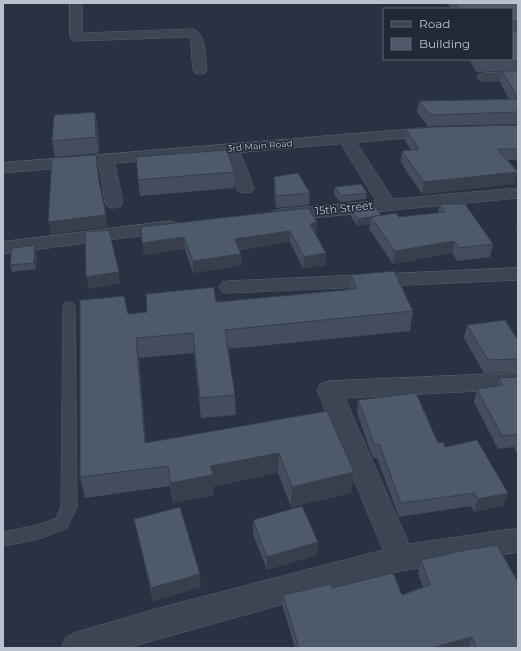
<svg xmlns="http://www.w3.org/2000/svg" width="521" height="651" viewBox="0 0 521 651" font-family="Montserrat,sans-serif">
  <rect width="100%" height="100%" fill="#283243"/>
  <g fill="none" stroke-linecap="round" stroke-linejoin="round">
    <!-- service casing -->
    <g stroke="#58606d" stroke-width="1">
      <path id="service" d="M69,302L73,303L75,306L77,507L67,528L39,539L3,546V532L38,525L56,518L61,507L63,306L65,303Z"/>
    </g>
    <!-- minor casing -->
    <g stroke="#58606d" stroke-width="1">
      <path id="minor" d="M70,3H82V33L193,29C207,33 205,58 207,70L205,73L200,74L195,73L193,70L190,37L76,41L72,40L70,37Z
        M518,72V80L484,81L479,80L477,77L479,74L484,73Z
        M346,134L352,136L393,199L518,188V198L280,221L273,219L271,215L273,211L280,209L376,201L338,139L340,136Z
        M231,144L237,146L239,149L254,188L251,192L245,193L239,192L236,188L223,149L225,146Z
        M106,154L112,155L114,159L123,203L120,207L114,208L108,207L105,203L98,159L100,155Z
        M170,221L177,223L179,227L177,231L3,254V242Z
        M518,268V280L229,293L222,292L219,287L222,282L229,281Z
        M518,373V389L345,398L409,544L518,528V552L401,571L127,648H61L66,637L77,632L159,608L383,550L317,390L320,384L329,381Z"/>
    </g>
    <!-- tertiary casing -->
    <g stroke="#58606d" stroke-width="1">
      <path id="tertiary" d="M435,127L441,129L443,132L441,135L3,173V163Z"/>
    </g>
    <!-- service -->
    <use href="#service" fill="#3c4553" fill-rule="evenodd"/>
    <!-- minor -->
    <use href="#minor" fill="#3c4553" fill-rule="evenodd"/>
    <!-- tertiary -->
    <use href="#tertiary" fill="#3c4553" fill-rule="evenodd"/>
  </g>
  <!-- wall -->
  <path fill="#434d5d" d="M447,3H518V124L428,126L417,112L419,101L509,99L500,82L502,71H509L476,72L469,59H512V9H451Z
    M95,112L98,128L99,153L55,157L52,141Z
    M518,125V160H508L515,184L422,194L401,163L402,151L411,150L405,141L406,129Z
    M234,172V188L140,196L138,180Z
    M274,177L310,193L309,205L276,208L274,189Z
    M335,187L367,193L366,199L340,202L334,194Z
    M440,204L493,244L490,257L457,261L452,253L393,264L369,229L370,224L357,226L350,215V209L381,215L399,217L438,213Z
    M308,208L316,234L326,265L303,268L290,242L240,250L241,254L242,265L193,273L185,249L144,255L142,243Z
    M518,220V230L516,226Z
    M37,251L36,269L12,272L10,265Z
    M351,275L413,311L410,331L228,349L235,395L236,415L201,418L194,353L139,358L146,443L327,411L354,472L351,493L291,507L278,473L214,486V495L173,503L170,486L85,498L80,477L128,314L216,302L350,289Z
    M467,325L518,340V372L484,373L464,338Z
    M518,377V455L514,447L498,449L474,402L477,389L497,386L499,378Z
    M358,400L445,447L508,493L503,506L474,512L471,506L399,517L377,458H373L357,413Z
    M134,519L201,587L153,601L137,533Z
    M253,520L318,542L317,555L267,570L253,534Z
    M421,560L518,648H295L283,608V595L332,588L402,595L423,587L418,573Z"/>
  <!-- shaded-wall -->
  <path fill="#373e4c" d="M95,112L98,128L99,153L96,137Z
    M518,172L515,184L422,194L424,182Z
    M106,215L108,227L51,234L48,222Z
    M371,217L370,224L357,226L358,219Z
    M317,222L316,234L309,235L310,224Z
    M290,231V242L235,250V239Z
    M184,237L185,249L144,255L142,243Z
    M454,241L452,253L393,264L395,251Z
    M35,245L37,251L36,269L34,263Z
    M326,253V265L303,268L304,257Z
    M241,254L242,265L193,273V261Z
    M119,272L120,284L89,289L86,277Z
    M136,338L139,358L148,464L145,443Z
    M279,453L278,473L214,486V495L173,503L171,483L211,466Z
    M354,472L351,493L291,507L292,487Z
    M508,493L503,506L474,512L478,499Z
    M318,542L317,555L267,570V557Z
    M200,574L201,587L153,601L151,588Z
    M472,637L468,648H431Z"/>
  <!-- building -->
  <path fill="#4e596c" stroke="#373e4c" d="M455,3H518V21H513V31H518V61H478L477,59H512V9H460Z
    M502,71H518V112L430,115L419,101L518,99Z
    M95,112L96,137L52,141L54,115Z
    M518,125V149H497L518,172L424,182L402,151L419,149L406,129L433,127Z
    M227,150L234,172L138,180L136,157Z
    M96,155L99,181L106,215L48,222L52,158Z
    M298,173L310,193L276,196L274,177Z
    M361,184L367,193L341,196L335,187Z
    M440,204H465L493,244L459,248L454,241L395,251L371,217L396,213L399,217L445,212Z
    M375,206L381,215L358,219L350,209Z
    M308,208L317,222L310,224L326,253L304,257L290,231L235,239L241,254L193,261L184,237L142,243L141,227Z
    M109,230L119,272L86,277L85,232Z
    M35,245L34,263L10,265L12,248Z
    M394,271L413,311L225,330L235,395L200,398L193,333L136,338L145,443L327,411L354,472L292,487L279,453L211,466L213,475L171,483L168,466L80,477V300L124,296L128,314L147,312L146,294L214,287L216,302L357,289L351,275Z
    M505,320L518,340V359L488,360L467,325Z
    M518,377V434L502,436L477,389L503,385L499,378Z
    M416,393L438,443L443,442L445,447L477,440L508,493L478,499L475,493L401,503L379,444L375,445L358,400Z
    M302,506L318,542L267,557L253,520Z
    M180,507L200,574L151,588L134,519Z
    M497,545L518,582V648H477L472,637L431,648H299L283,595L331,584L332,588L393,573L402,595L430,585L421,560L466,550Z"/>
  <g text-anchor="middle" stroke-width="3" stroke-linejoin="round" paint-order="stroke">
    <!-- far-street labels -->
    <g font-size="9" fill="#bac0cd" stroke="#212939">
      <text transform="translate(260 146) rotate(-5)" y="3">3rd Main Road</text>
    </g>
    <!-- street labels -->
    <g font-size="11" fill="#bac0cd" stroke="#212939">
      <text transform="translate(344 208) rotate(-6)" y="4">15th Street</text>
    </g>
  </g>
  <!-- border -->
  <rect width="521" height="651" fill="none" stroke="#bac0cd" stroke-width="8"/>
  <!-- legend -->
  <rect x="383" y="8" width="130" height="52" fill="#212939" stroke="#5e6574"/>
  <rect x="391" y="21" width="20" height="6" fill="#3c4553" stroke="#5e6574"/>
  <text x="419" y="28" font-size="12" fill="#bac0cd">Road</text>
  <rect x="391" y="38" width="20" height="12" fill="#4e596c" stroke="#5e6574"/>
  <text x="419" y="48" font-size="12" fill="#bac0cd">Building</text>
</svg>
